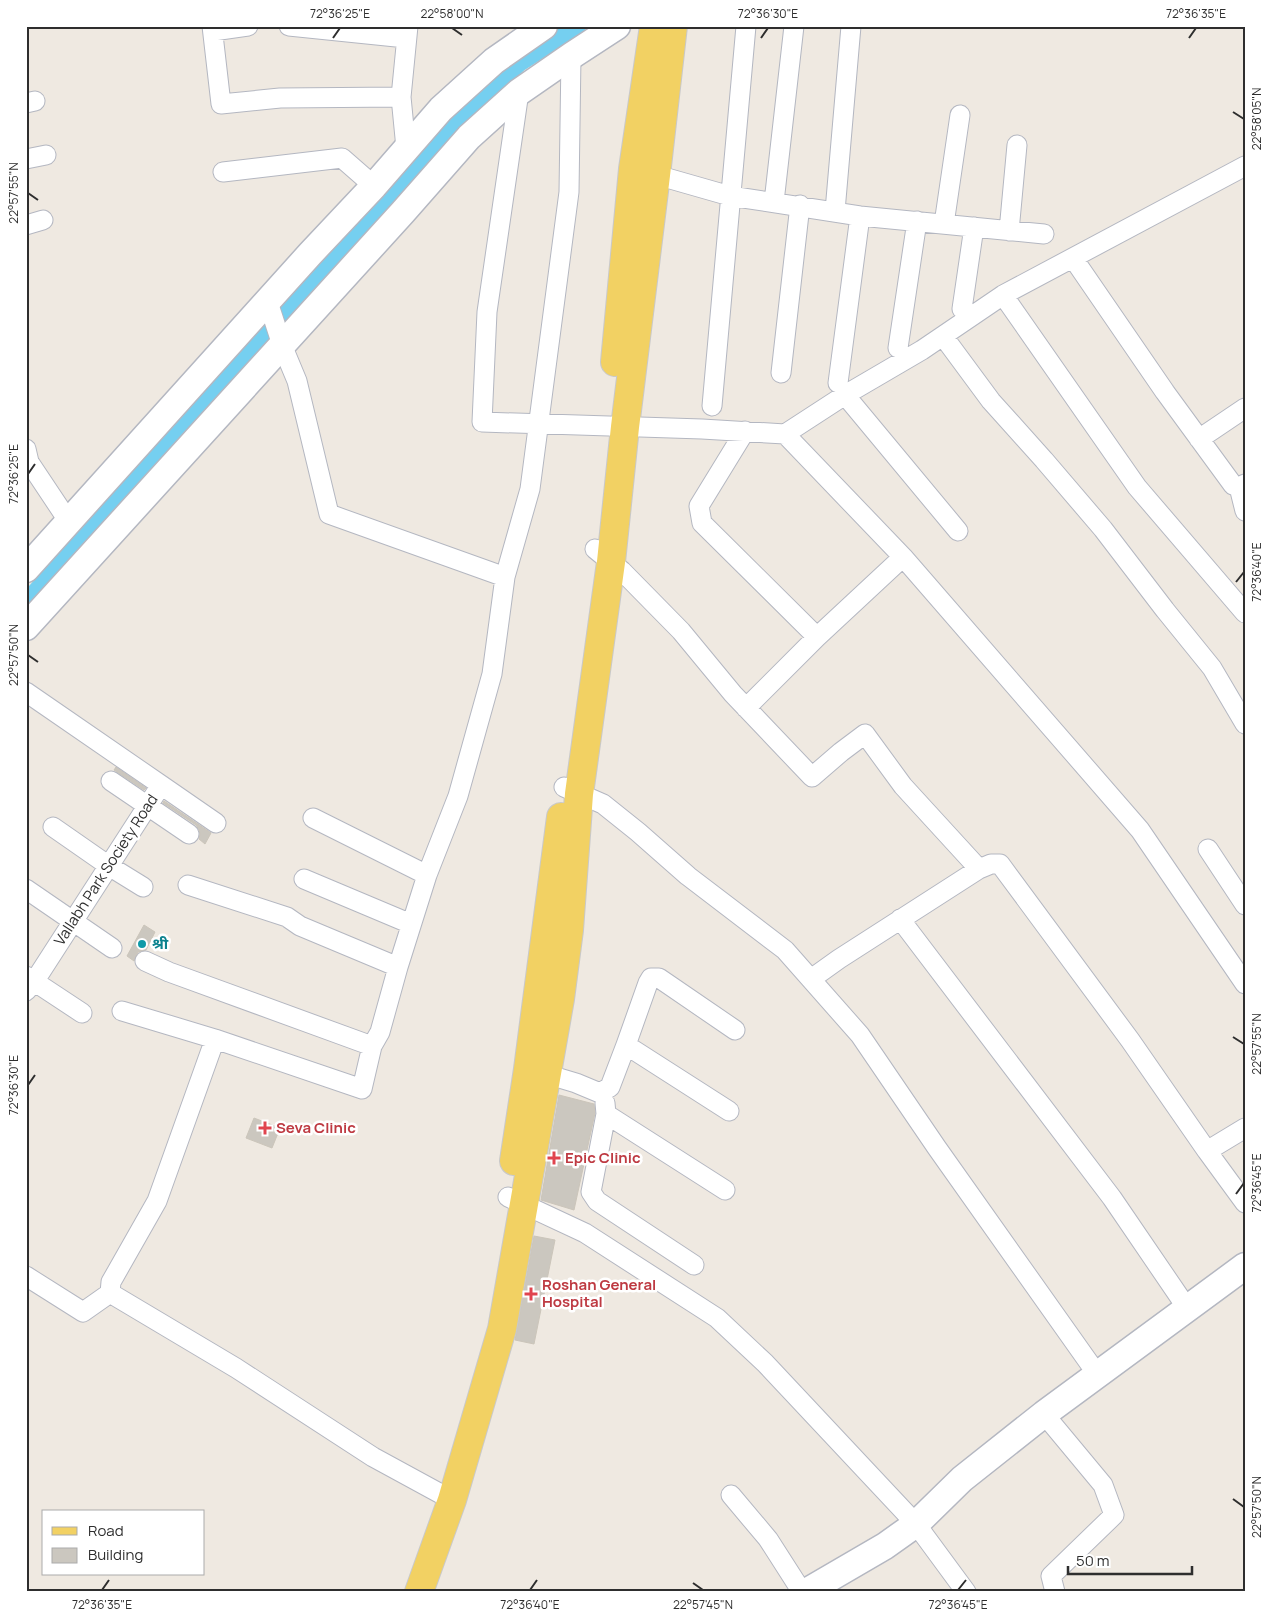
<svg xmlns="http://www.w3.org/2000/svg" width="1271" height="1618" viewBox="0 0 1271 1618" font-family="Manrope,'Noto Sans Devanagari',sans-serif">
  <rect width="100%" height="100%" fill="#efe9e1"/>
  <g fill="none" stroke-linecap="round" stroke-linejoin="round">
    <!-- canal -->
    <path stroke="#75cff0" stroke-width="18" d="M26,603L442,134L519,63L577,26"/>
  </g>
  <!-- building -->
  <path fill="#cbc7bf" stroke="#cbc5ba" d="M116,767L146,788L144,790L114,770Z
    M164,801L211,833L205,844L199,839L200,834L199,830L196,825L163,803Z
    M144,925L155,932L146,950L138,952L134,961L127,956Z
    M559,1095L594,1104L595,1113L574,1210L541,1200Z
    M254,1118L280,1128L272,1148L246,1138Z
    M534,1236L555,1240L534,1344L515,1340Z"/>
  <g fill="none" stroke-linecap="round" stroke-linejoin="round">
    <!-- street casing -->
    <g stroke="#b4b7c1" stroke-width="21">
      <path id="street" d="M212,26L221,104L280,98L401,97L406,148
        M289,26L406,38
        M213,31L248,26
        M519,92L487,312L482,422L702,429L785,434L845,395L922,350L1003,295L1245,166
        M401,97L408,26
        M26,103L35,101
        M26,159L46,155
        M223,172L342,158L374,186
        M646,172L730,196L860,216L1044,234
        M774,202L794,26
        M835,211L851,26
        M944,224L960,115
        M26,225L43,220
        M1009,231L1017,145
        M1073,258L1165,392L1233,485L1239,487L1245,484
        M1003,295L1137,487L1245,613
        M268,302L282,345L297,381L329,514L505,577
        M962,309L974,227
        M943,336L991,401L1044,460L1103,529L1165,610L1212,668L1245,724
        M898,348L917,221
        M781,373L800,205
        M838,383L860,216
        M845,395L958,531
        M712,406L746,26
        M745,431L699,506L702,523L817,637
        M785,434L903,557L1140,830L1245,984
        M1199,439L1245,408
        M26,449L29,462L69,522
        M1239,487L1245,511
        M595,549L622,571L681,631L733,694L812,777L841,752L865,734L903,786L979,869L991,864H1000L1130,1040L1207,1151L1245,1203
        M26,692L161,785L34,982L26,991
        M746,708L817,637L903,557
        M111,781L189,834
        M161,785L216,823
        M564,787L603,804L638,832L688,876L785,950L860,1035L937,1148L1097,1374
        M313,818L427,875
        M53,827L109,866L143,887
        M1208,849L1245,905
        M304,879L411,924
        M188,885L287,917L300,926L398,967
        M26,889L112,948
        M900,919L1112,1198L1187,1308
        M145,961L169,972L372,1046
        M26,976L82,1013
        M811,979L839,959L979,869
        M122,1011L215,1039L362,1089L372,1046L380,1032L398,967L427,875L458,796L492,674L505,577L530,489L569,192L571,56
        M626,1045L648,983L651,978H659L735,1030
        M536,1071L576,1083L600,1093L610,1087L626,1045L729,1111
        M605,1103L606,1114L725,1190
        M606,1114L591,1192L597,1201L694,1265
        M1207,1151L1245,1128
        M508,1197L585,1233L717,1318L765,1363L916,1524L966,1592
        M26,1276L83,1312L110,1293L111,1282L157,1201L215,1039
        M110,1293L236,1368L373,1457L452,1500
        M1044,1414L1103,1485L1114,1515L1051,1576L1055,1592
        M731,1495L768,1539L802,1592"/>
    </g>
    <!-- secondary casing -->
    <g stroke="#b4b7c1" stroke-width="29">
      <path id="secondary" d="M26,569L310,254L374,186L441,109L494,61L544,26
        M26,627L403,212L469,137L519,92L571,56L617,26
        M806,1592L885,1546L916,1524L962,1479L1044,1414L1245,1266"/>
    </g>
    <!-- primary casing -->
    <g stroke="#c9c9c9" stroke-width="30">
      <path id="primary" d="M615,362L633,169L654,26
        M514,1161L528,1069L561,817
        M419,1592L452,1500L502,1329L560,999L569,930L579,794L611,562L625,427L656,175L673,26"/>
    </g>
    <!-- street -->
    <use href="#street" stroke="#fff" stroke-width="19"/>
    <!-- secondary -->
    <use href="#secondary" stroke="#fff" stroke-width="26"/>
    <!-- primary -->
    <use href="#primary" stroke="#f2d163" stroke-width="28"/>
  </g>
  <!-- ticks -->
  <path fill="none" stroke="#2e2e2e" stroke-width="2" d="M452,28L462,35M333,38L340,28M761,38L768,28M1189,38L1196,28M1233,112L1244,119M28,193L38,200M28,474L35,464M1236,582L1244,572M28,655L38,662M1233,1037L1244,1044M28,1085L35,1075M1236,1194L1244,1183M1233,1499L1244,1507M693,1583L703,1590M102,1590L109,1580M530,1590L537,1580M958,1590L966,1580"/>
  <!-- markers -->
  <circle fill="#0f9aa8" stroke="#fff" stroke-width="2" cx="142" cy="944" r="5"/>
  <g fill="#e0444e" stroke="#fff" stroke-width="2">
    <path d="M262.5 1120.5h5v5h5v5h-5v5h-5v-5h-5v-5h5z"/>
    <path d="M551.5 1150.5h5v5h5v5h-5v5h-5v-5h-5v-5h5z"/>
    <path d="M528.5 1286.5h5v5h5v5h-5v5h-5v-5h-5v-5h5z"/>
  </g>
  <g text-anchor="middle" stroke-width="5" stroke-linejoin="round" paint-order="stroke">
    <!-- street labels -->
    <g font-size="15" fill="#2e2e2e" stroke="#fff">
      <text transform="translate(106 870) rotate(-57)" y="5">Vallabh Park Society Road</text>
    </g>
    <!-- culture labels -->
    <g font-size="15" font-weight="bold" fill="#0d838f" stroke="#fff" text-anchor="start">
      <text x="152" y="949">श्री</text>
    </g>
    <!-- health labels -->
    <g font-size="15" font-weight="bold" fill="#be3a42" stroke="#fff" text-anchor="start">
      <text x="276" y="1133">Seva Clinic</text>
      <text x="565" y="1163">Epic Clinic</text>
      <text x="542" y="1290">Roshan General<tspan x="542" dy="17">Hospital</tspan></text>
    </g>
  </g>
  <!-- border -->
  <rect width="1271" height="1618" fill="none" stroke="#ffffff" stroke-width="55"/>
  <!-- legend -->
  <rect x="42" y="1510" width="162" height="65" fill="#ffffff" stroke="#ababab"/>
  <rect x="52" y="1527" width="25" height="8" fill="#f2d163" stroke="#ababab"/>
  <text x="88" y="1536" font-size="15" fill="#2e2e2e">Road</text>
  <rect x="52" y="1548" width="25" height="15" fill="#cbc7bf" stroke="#ababab"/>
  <text x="88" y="1560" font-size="15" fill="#2e2e2e">Building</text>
  <!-- scale -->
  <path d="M1068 1566v8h124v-8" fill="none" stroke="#2e2e2e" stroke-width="2.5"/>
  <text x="1076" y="1566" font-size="15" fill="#2e2e2e" stroke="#ffffff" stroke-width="4" paint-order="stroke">50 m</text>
  <rect x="28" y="28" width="1216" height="1562" fill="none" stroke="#2e2e2e" stroke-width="2"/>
  <g font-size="12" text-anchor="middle" fill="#2e2e2e">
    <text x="340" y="18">72°36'25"E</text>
    <text x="452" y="18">22°58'00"N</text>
    <text x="768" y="18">72°36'30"E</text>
    <text x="1196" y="18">72°36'35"E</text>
    <text transform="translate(1257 119) rotate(-90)" y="4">22°58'05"N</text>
    <text transform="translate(14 193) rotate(-90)" y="4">22°57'55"N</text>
    <text transform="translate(14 474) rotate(-90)" y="4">72°36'25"E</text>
    <text transform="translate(1257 572) rotate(-90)" y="4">72°36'40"E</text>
    <text transform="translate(14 655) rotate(-90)" y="4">22°57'50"N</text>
    <text transform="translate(1257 1044) rotate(-90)" y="4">22°57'55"N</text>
    <text transform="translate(14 1085) rotate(-90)" y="4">72°36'30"E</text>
    <text transform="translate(1257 1183) rotate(-90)" y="4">72°36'45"E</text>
    <text transform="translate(1257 1507) rotate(-90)" y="4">22°57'50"N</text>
    <text x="102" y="1609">72°36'35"E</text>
    <text x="530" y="1609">72°36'40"E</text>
    <text x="703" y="1609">22°57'45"N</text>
    <text x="958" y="1609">72°36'45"E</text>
  </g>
</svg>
